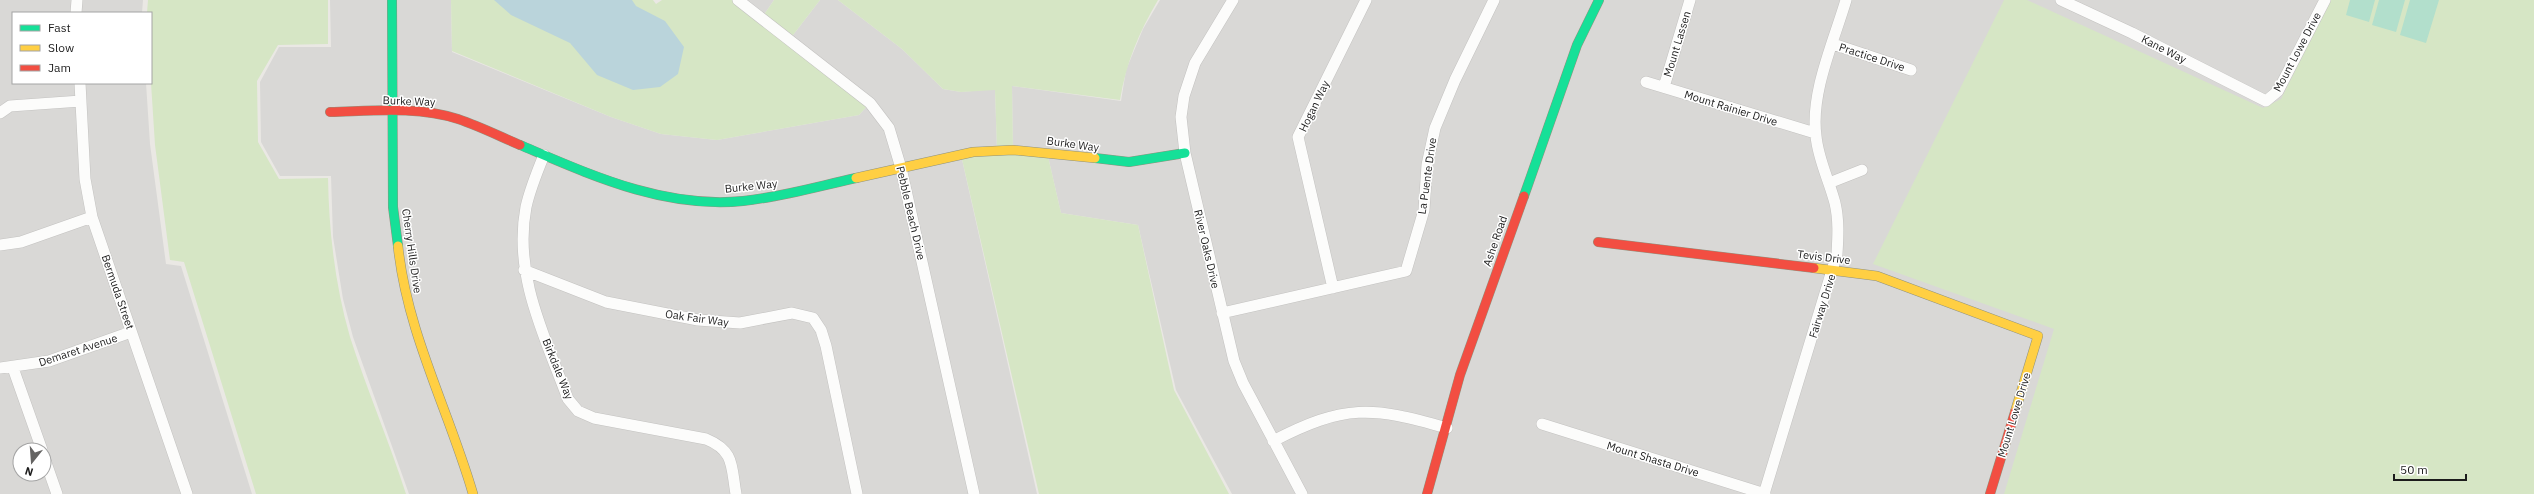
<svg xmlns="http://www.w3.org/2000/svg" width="2534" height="494" viewBox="0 0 2534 494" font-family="'IBM Plex Sans',sans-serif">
  <rect width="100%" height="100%" fill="#eae8e4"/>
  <!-- residential -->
  <path fill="#d9d8d6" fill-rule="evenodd" d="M0,0H143L142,13H13V83H146L150,144L166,264L181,266L252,494H0ZM20,450H44V474H20Z
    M330,0H451L452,52L611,117L661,134L717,140L859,115L870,103L790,39L820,0H838L902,49L943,89L961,92L995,89L997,150L961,155L1037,494H409L353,337L343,299L333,237L331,176H280L261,142L260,82L279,47H331Z
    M738,0H774L761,19Z
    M1160,0H2534V494H1232L1176,390L1138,225L1061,213L1047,152L1013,150L1012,86L1121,101L1126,70L1143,29Z"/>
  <!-- grass -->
  <path fill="#d6e6c5" d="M148,0H328V44L278,45L257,81L258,142L279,179L328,178C329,232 335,285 350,337C367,390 389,441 406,494H256L184,262L170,260L155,145L151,83V13H147Z
    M451,0H653L656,4L662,0H738L761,19L774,0H820L790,39L870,103L859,115L717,140L661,134L611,117L452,51Z
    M838,0H1158C1139,32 1126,63 1120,100L1012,86L1013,150L1047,152L1061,213L1138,225L1174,390L1229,494H1039L961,155L997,150L995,90L961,92L943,89L902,49Z
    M2004,0H2027L2263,108L2281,99L2331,0H2534V494H2004L2054,329L1873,264Z"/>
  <!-- pitch -->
  <path fill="#b2dfcc" d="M2350,0H2375L2369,22L2346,15Z
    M2379,0H2405L2396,32L2372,25Z
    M2410,0H2439L2426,43L2400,35Z"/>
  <!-- water -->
  <path fill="#bad4db" d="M494,0H632L636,6L665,21L684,47L678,74L660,87L633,90L597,75L570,43L511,15Z"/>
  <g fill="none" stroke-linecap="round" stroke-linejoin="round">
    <!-- street casing -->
    <g stroke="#c3c2c0" stroke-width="12">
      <path id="street" d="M738,0L870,103L889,128L901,168L974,494
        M1233,0L1195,63L1184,96L1181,117L1185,153L1234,361L1243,383L1302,494
        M2061,0L2132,33L2266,101L2278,91L2325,0
        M76,13L77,0
        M1833,44L1911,70
        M1646,82L1815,133
        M80,83L85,179L92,217L187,494
        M1664,87L1690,0
        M0,113L10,106L81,101
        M544,155C537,172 530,189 526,207C513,275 545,337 568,399L578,411L594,418L706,439C735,451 731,466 736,494
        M1829,183L1862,170
        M0,245L21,242L92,217
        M524,270L606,302L698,320L740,323L792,313L813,318L821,330L826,346L857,494
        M1333,288L1298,137L1366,0
        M1222,313L1406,271L1424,210L1427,165L1435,128L1455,80L1494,0
        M0,368L49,361L131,332
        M13,368L42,450
        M1542,424L1765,494
        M1273,441C1345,404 1371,406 1447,428
        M44,457L57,494
        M1764,494L1837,254C1838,237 1839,220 1835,203C1829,180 1818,159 1816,136C1810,93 1834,41 1846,0"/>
    </g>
    <!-- fast casing -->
    <g stroke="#90927e" stroke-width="10">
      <path id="fast" d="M392,0L393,207L398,246
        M520,145C591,175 664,209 743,201C781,197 819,186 856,178
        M1095,158L1129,162L1185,153
        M1524,196L1577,45L1599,0"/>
    </g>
    <!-- slow casing -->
    <g stroke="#90927e" stroke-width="10">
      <path id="slow" d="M856,178L973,152L1013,150L1095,158
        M398,246C407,333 449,411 473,494
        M1814,268L1877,276L2038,336L2015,412"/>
    </g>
    <!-- jam casing -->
    <g stroke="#90927e" stroke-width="10">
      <path id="jam" d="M330,112C372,111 417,106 458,119C479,126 499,136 520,145
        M1598,242L1814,268
        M1427,494L1460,375L1524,196
        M1990,494L2015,412"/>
    </g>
    <!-- street -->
    <use href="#street" stroke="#fcfcfb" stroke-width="11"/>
    <!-- fast -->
    <use href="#fast" stroke="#16e098" stroke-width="9"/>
    <!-- slow -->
    <use href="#slow" stroke="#ffcf43" stroke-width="9"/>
    <!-- jam -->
    <use href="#jam" stroke="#f24e42" stroke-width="9"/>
  </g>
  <g text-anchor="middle" stroke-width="3" stroke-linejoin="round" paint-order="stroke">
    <!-- street labels -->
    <g font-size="11" fill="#1c1c1c" stroke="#fff">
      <text transform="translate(1677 44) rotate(-73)" y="4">Mount Lassen</text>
      <text transform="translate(2164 49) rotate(27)" y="4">Kane Way</text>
      <text transform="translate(2297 52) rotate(-62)" y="4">Mount Lowe Drive</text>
      <text transform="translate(1872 57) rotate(18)" y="4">Practice Drive</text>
      <text transform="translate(409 101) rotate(2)" y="4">Burke Way</text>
      <text transform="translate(1314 106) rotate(-64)" y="4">Hogan Way</text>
      <text transform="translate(1731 108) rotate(17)" y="4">Mount Rainier Drive</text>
      <text transform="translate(1073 144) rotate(8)" y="4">Burke Way</text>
      <text transform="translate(1427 176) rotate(-82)" y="4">La Puente Drive</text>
      <text transform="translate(751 186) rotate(-6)" y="4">Burke Way</text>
      <text transform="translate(911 213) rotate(77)" y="4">Pebble Beach Drive</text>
      <text transform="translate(1495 241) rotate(-71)" y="4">Ashe Road</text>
      <text transform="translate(1207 249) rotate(77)" y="4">River Oaks Drive</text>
      <text transform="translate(412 251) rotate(82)" y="4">Cherry Hills Drive</text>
      <text transform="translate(1824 257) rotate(7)" y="4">Tevis Drive</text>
      <text transform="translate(118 292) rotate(71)" y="4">Bermuda Street</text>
      <text transform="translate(1822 306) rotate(-73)" y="4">Fairway Drive</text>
      <text transform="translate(697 318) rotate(8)" y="4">Oak Fair Way</text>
      <text transform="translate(78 350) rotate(-18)" y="4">Demaret Avenue</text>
      <text transform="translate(558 369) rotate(68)" y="4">Birkdale Way</text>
      <text transform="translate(2014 415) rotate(-73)" y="4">Mount Lowe Drive</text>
      <text transform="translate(1653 459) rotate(17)" y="4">Mount Shasta Drive</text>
    </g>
  </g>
  <!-- legend -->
  <rect x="12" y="12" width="140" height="72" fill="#ffffff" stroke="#a4a4a4"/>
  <rect x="20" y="25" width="20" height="6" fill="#16e098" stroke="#a4a4a4"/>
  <text x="48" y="32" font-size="12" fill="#1c1c1c">Fast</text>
  <rect x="20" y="45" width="20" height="6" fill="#ffcf43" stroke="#a4a4a4"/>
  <text x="48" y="52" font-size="12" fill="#1c1c1c">Slow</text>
  <rect x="20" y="65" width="20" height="6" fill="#f24e42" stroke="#a4a4a4"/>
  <text x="48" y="72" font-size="12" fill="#1c1c1c">Jam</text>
  <!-- north arrow -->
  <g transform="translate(32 462) rotate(197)"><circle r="19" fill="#ffffff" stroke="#a4a4a4"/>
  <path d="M0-3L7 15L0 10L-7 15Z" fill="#646362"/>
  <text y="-6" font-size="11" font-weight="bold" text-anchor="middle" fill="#1c1c1c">N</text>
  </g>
  <!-- scale -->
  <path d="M2394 474v6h72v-6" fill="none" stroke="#1c1c1c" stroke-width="2"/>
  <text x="2400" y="474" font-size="12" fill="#1c1c1c" stroke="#ffffff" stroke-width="3" paint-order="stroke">50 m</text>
</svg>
